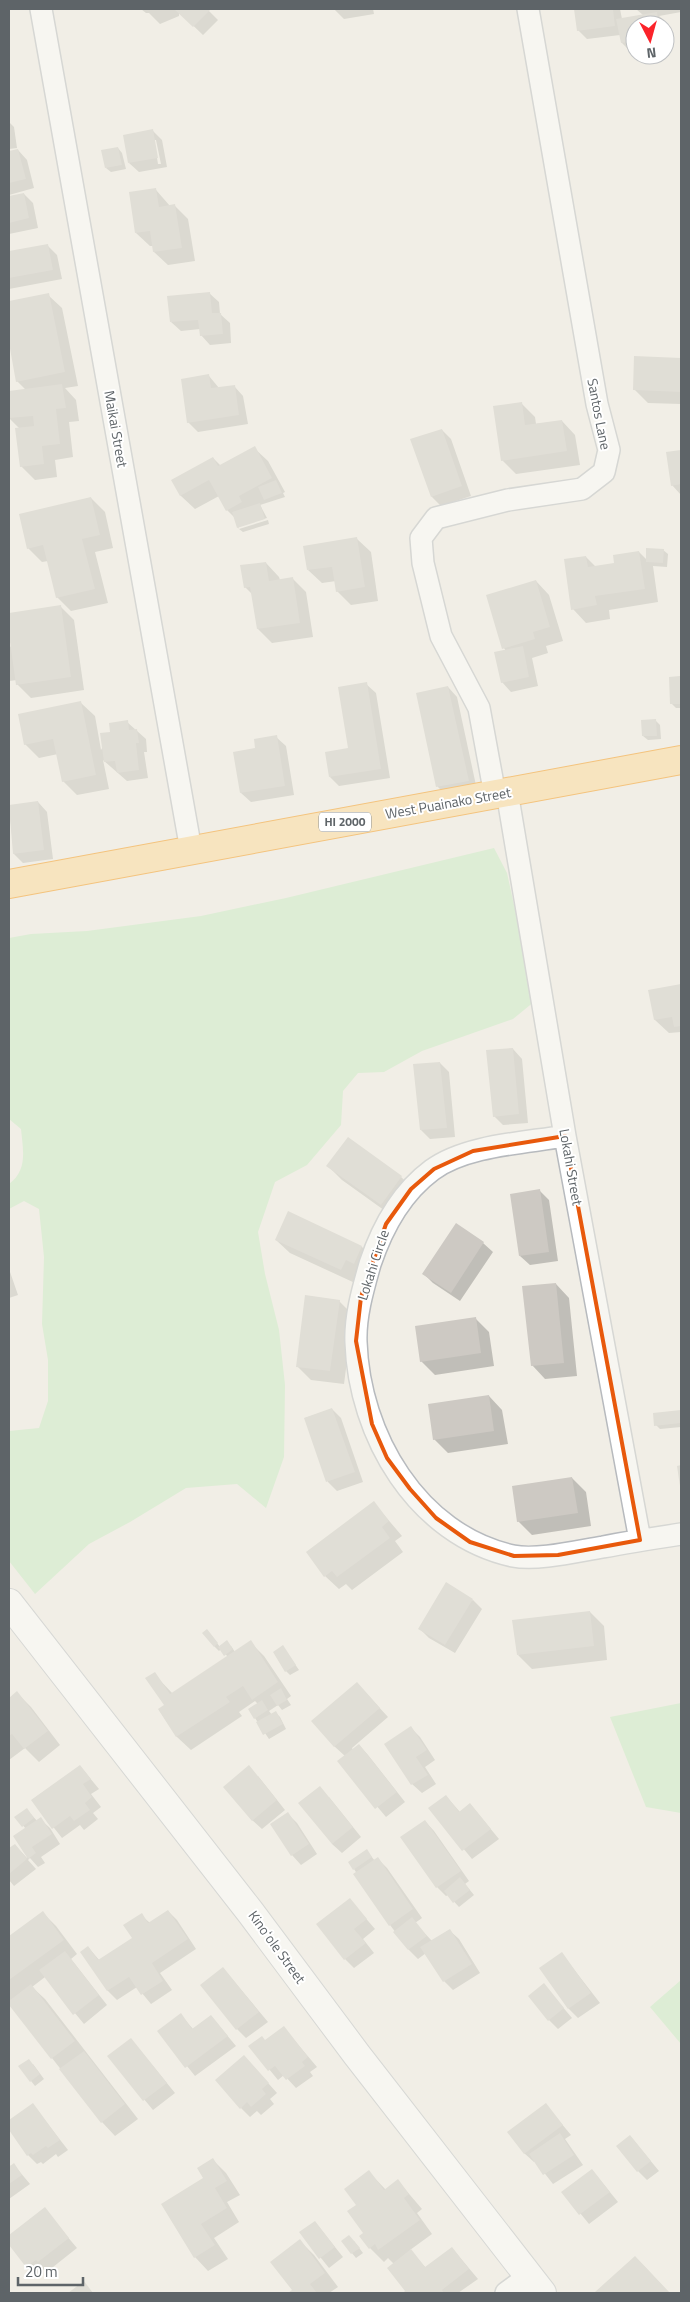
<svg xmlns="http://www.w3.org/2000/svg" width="690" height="2302" viewBox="0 0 690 2302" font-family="'Titillium Web',sans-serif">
  <rect width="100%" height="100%" fill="#f1eee6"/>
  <!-- green -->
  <path fill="#c6ebc1" d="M494,848L507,873L535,1001L513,1019L422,1051L384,1072L358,1073L343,1091L341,1125L307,1165L275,1182L258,1232L265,1274L279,1330L285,1385L284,1457L266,1508L237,1484L186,1488L130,1522L89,1544L35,1594L9,1561V1431L39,1428L48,1401V1360L42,1324L44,1257L39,1209L24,1201L9,1209V1184C28,1170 23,1150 21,1129L9,1119V938L31,934L87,931L201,916L286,898Z
    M681,1703V1813L646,1807L610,1717Z
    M681,1980V2044L650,2007Z"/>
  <!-- shadow -->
  <path fill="#0003" fill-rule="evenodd" d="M141,9H207L218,20L203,35L179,12V16L160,24L149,13H146Z
    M334,9H373L374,14L344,19Z
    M575,9H620L622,19L643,15L636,9H681V12L659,16L666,22L670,45L665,46V25H635V51L631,52L622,43L620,35L587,39L578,30Z
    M9,122L14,127L17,148L9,149Z
    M153,131L162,140L167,167L139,172L129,163ZM154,140H156L161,164H158Z
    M118,148L122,153L126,169L111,172L106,168Z
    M18,150L27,160L34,188L9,195V153Z
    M156,190L170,206H175L188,219L195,261L168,265L154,252V246H150L136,233Z
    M24,194L33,203L38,228L9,234V197Z
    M48,246L57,255L62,279L9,289V253Z
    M209,293L219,302L220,314L230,323L231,343L210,345L201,335L200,329L181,331L171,322Z
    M48,295L62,308L78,386L65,388L76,400L79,421L69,422L73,457L55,460L57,477L35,480L21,466L20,429L9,418V392L26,390L17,381L9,337V302Z
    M635,357L681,359V404L648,403L634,389Z
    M209,376L219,388L234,386L243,396L248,424L198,432L188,422Z
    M521,403L535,417L536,424L562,421L575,435L580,465L516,474L502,460Z
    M442,430L451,439L471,496L441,506L432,497Z
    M254,448L268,461L285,492L283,493L285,497L260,505L267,518L239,526V529L235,518L227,510L219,496L195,509L181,496L173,481L213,458L221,466Z
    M681,451V495L672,485L667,454Z
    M91,498L105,512L113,548L95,552L108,603L71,611L57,597L48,561L42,562L28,548Z
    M268,520L269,524L243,532L239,529Z
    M357,539L371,552L378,601L351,605L337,591L336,581L322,583L308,570Z
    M663,550L668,554L667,567L653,566L658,602L609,610L610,619L586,623L573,609L586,557L596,567L616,564L639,552L647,560Z
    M266,563L279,577L280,580L292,578L306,592L313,637L272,643L258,629L253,595L245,587Z
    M536,581L549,595L563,641L546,646L548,653L532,658L538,686L511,692L502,682L506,651L504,648Z
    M60,606L74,620L84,690L31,698L17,684V680L9,681V645L12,648L9,614Z
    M679,677L681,679V708H676L672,704Z
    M366,684L376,693L390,778L339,786L330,777L349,749Z
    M448,687L457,697L477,790L447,796L438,787L417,694Z
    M81,703L95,716L101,750L111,733L127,722L146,739L147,752H144L148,778L127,781L103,760L109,789L77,795L63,781L58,754L39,758L25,744Z
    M656,721L660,725L661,739L648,740L643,736Z
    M276,737L286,746L294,795L251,802L241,793L235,753L257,749Z
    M38,802L47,812L53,859L23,863L14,854L9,806Z
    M681,986V1032L669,1033L655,1020L650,991Z
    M513,1049L522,1059L528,1123L503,1125L494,1116Z
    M440,1063L449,1072L455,1137L430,1139L421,1130Z
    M328,1166L401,1177L415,1190L395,1218L342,1180Z
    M539,1190L549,1200L558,1261L530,1265L520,1256Z
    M289,1213L362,1247L376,1261L355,1283L290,1253L276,1240Z
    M483,1243L493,1252L460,1301L433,1283L424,1274Z
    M9,1269L18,1295L9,1298Z
    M556,1284L569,1298L577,1376L545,1379L532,1365Z
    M339,1301L353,1315L344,1384L311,1380L297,1366Z
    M475,1318L489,1332L494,1366L435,1375L421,1361Z
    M489,1396L502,1410L508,1444L448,1453L434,1439Z
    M332,1409L341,1418L363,1482L337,1491L328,1482L305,1418Z
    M681,1411V1427L660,1429L656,1425L654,1414Z
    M572,1478L586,1492L591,1526L532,1535L518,1521Z
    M374,1503L402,1536L395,1541L403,1552L352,1590L346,1584L339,1589L325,1576Z
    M473,1600L482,1609L455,1653L429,1638L420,1629Z
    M590,1612L604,1626L607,1660L532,1669L518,1655Z
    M211,1635L220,1647L231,1646L235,1652L250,1642L264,1656L291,1696L287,1699L291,1705L282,1710L278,1705L269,1711L272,1715L276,1713L280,1717L286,1729L269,1739L255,1718L258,1704L255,1701L239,1712L242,1716L191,1750L177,1737L159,1710L165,1705L154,1674L173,1694L228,1657L221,1649L219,1651L214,1646Z
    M283,1647L299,1670L290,1675L286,1671Z
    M17,1693L31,1707L60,1745L39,1762L25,1748L9,1760V1699Z
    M366,1693L388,1717L352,1748L353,1750L359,1745L368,1755L405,1802L386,1817L339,1761L345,1756L334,1746Z
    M411,1728L420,1737L435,1760L425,1767L436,1784L422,1793L412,1784Z
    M80,1766L99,1789L91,1794L101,1807L93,1813L98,1819L84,1830L80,1825L62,1838L32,1800Z
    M258,1776L285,1810L262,1829L252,1820Z
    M446,1796L460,1812L470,1804L499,1839L472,1859L430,1808Z
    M329,1797L361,1837L342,1853L332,1844Z
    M31,1814L37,1821L40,1819L50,1828L60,1844L41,1857L45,1863L38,1867L30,1858L28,1860L36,1869L14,1886L9,1880V1850L15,1845L27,1858L26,1829L16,1817Z
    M288,1814L297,1823L317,1854L301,1865L292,1855L272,1825Z
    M425,1821L434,1831L469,1881L465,1884L474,1895L459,1907L448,1895L446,1896L437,1887Z
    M367,1851L375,1861L378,1859L387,1868L422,1918L415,1923L432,1941L449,1930L459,1939L480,1973L453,1990L444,1981L426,1953L418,1959L409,1950L390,1925L354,1869Z
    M350,1900L375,1929L363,1939L374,1953L354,1968L345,1959Z
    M168,1911L177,1920L196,1949L160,1973L172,1990L151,2004L137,1987L117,2000L108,1991L81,1952L88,1947L100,1961L134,1939L141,1915L150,1923Z
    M43,1913L56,1926L77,1954L71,1959L107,2005L84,2024L45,1977L32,1987L45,1999L138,2119L115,2136L102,2122L9,2003L11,2001L9,1998V1937Z
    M562,1954L600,2003L578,2018L569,2009L541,1968Z
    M223,1968L268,2022L246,2038L237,2029Z
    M544,1985L572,2018L558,2029L549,2020Z
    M181,2015L193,2029L211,2016L236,2046L195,2076L159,2031Z
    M284,2028L317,2067L310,2072L313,2076L296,2088L284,2075L278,2080L250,2046L266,2042Z
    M131,2039L175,2093L153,2110L109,2057Z
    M33,2064L44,2079L35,2086L20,2067Z
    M253,2066L277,2093L270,2099L274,2104L261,2115L257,2111L250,2117L241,2108Z
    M33,2105L68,2150L58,2157L56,2154L43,2164L41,2162L37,2164L28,2155L9,2128V2122Z
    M546,2105L571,2135L565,2139L583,2165L553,2184L535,2161L534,2162L524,2153Z
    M630,2136L659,2171L647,2180L638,2171Z
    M213,2160L226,2173L240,2195L227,2202L239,2222L214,2238L228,2259L208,2271L195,2257L204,2179Z
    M14,2165L30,2184L9,2199V2166Z
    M592,2170L618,2202L589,2224L563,2192Z
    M369,2172L386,2190L398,2181L422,2209L417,2213L432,2234L410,2250L426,2268L452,2248L478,2279L458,2293H405L407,2292L394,2264L388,2258L384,2262L370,2248L365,2233L358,2205Z
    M44,2209L77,2248L48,2271L46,2268L36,2275L9,2243V2236Z
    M315,2222L343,2257L329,2268L301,2233Z
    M300,2241L314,2255L338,2287L329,2293H290L294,2291Z
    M342,2241H354L363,2253L356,2258Z
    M644,2266L669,2293L597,2292Z"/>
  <!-- building -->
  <path fill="#cdc9c3" d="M174,9H209L210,10L193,27Z
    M574,9H613L615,26L577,31Z
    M657,12L659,25H635V41L621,43L616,19Z
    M153,129L158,158L128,163L123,135Z
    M118,147L122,165L105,168L101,150Z
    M18,149L26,179L9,183V151Z
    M156,188L159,207L175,204L182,248L153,252L150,231L135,233L129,192Z
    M24,193L29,218L9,223V196Z
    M48,244L53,270L9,278V251Z
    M210,292L212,313H221L223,334L200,336L198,320L170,322L167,296Z
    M49,293L65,372L16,382L9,343V301Z
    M634,356L681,358V392L633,390Z
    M209,374L211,388L235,385L239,415L187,423L181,379Z
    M62,384L66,408L56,409L60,444L42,446L44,464L20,467L15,428L34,426L33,416L9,418V391Z
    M522,402L525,425L562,420L567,451L501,461L493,406Z
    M442,429L462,486L431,497L410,439Z
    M255,446L272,478L239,496L242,502L226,511L209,480L180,496L171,480L213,457L218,466Z
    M681,450V484L671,486L666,452Z
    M276,480L282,493L264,500L258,487Z
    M91,497L100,535L82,539L95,589L56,598L43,545L27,549L19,514Z
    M260,503L265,519L237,528L232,512Z
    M357,537L365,587L336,592L332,567L307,570L303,546Z
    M646,548L664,549L663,563L646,562Z
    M639,551L645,589L595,596L597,605L571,610L564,559L586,556L588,567L614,563L613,555Z
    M266,562L269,581L293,577L300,623L257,629L250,587L244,588L240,565Z
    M536,580L550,627L533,632L535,639L502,649L486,595Z
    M61,605L71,677L16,685L9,635V613Z
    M523,646L529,677L501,683L494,652Z
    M680,676L681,704H670L669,677Z
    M367,682L381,769L329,777L325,752L348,748L338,687Z
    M448,686L469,781L436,787L416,693Z
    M81,701L96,775L62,782L53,739L24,745L18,714Z
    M656,719L657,736H642L641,720Z
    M128,720L129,730L137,729L139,743H136L139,770L117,773L115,761L104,762L100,733L110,732L109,723Z
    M277,735L285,786L240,793L233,752L255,748L254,739Z
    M38,801L44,850L13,854L9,805Z
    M681,984V1026L674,1027L672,1017L654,1020L648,990Z
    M513,1048L519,1114L493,1117L486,1050Z
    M440,1062L447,1128L420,1130L413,1064Z
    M348,1137L402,1176L381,1205L326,1166Z
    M540,1189L549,1252L519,1256L510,1194Z
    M288,1211L362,1246L354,1264L346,1260L341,1270L275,1240Z
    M456,1223L484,1242L451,1293L422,1274Z
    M556,1283L564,1363L531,1366L522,1286Z
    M305,1295L340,1300L330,1371L296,1367Z
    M476,1317L481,1353L420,1362L415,1326Z
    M489,1395L494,1431L433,1440L428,1404Z
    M332,1408L355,1472L326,1482L304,1418Z
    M681,1410V1423L654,1426L653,1413Z
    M681,1465V1486H680L677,1466Z
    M572,1477L578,1513L517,1522L512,1486Z
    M374,1501L389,1521L382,1527L390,1538L337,1577L332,1571L324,1577L306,1552Z
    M446,1582L473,1599L445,1645L418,1629Z
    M590,1611L594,1646L517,1655L512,1620Z
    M207,1629L218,1643L214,1647L202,1633Z
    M227,1640L233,1649L224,1656L218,1647Z
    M251,1640L278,1682L252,1700L243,1686L226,1697L230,1702L176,1737L158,1709L164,1705L145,1678L155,1672L170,1694Z
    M283,1645L296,1665L285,1672L273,1652Z
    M357,1682L380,1708L334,1747L311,1721Z
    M281,1688L287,1700L277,1706L270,1695Z
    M17,1691L48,1731L24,1749L12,1734L9,1736V1698Z
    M262,1700L268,1710L254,1719L248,1709Z
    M276,1711L283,1724L263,1735L256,1722Z
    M411,1726L427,1750L416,1757L428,1775L411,1785L384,1744Z
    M359,1744L397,1792L375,1809L337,1761Z
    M80,1765L91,1779L83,1784L92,1797L85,1803L90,1810L74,1821L70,1816L52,1829L31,1800Z
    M249,1765L277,1800L252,1821L223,1787Z
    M320,1786L353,1827L332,1844L298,1803Z
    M446,1795L459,1812L470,1803L491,1829L462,1851L428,1808Z
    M27,1808L34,1818L22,1827L14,1817Z
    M288,1812L309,1844L291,1856L270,1824Z
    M41,1817L52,1834L32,1847L36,1853L28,1859L13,1836Z
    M425,1820L461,1871L436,1888L400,1837Z
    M15,1844L27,1859L9,1874V1848Z
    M367,1849L372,1857L353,1870L348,1862Z
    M378,1857L413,1909L389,1926L353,1874Z
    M460,1877L470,1890L453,1903L444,1891Z
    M350,1898L367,1919L354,1929L366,1943L344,1960L316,1924Z
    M168,1910L188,1939L152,1963L163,1981L141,1995L129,1977L107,1991L80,1952L88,1946L98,1960L132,1938L123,1925L142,1913L148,1923Z
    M43,1911L64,1940L9,1980V1936Z
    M412,1917L427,1936L408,1950L393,1932Z
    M450,1929L472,1964L443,1982L420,1947Z
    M65,1951L99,1995L73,2015L39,1970Z
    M562,1952L591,1993L568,2009L539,1968Z
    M223,1967L259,2012L236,2030L200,1985Z
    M544,1983L564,2008L548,2021L528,1996Z
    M31,1984L75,2041L51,2059L9,2005V2001Z
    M181,2013L192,2029L211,2015L228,2036L185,2068L157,2031Z
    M284,2026L308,2057L302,2062L305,2066L286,2080L275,2066L268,2071L248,2046L262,2036L265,2040Z
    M131,2038L167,2083L143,2101L107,2056Z
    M84,2051L125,2104L101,2123L59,2069Z
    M244,2055L269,2083L262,2089L266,2094L251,2107L247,2102L240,2109L215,2080Z
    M29,2059L40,2074L30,2082L18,2066Z
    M33,2103L60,2140L48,2148L46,2146L33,2155L31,2153L27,2156L9,2130V2120Z
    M546,2103L563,2125L524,2154L507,2132Z
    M560,2133L574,2155L543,2175L529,2154Z
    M630,2135L651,2161L637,2172L616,2146Z
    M213,2158L227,2181L215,2188L227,2208L201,2224L215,2245L194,2258L161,2204L203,2178L197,2168Z
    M14,2163L22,2175L9,2184V2167Z
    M592,2169L610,2192L579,2215L561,2192Z
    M369,2170L384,2190L398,2179L409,2194L404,2198L420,2220L378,2250L375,2244L369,2249L359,2236L363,2233L347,2211L356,2205L344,2189Z
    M45,2207L69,2238L38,2262L36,2260L26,2267L9,2245V2235Z
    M315,2221L335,2247L319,2259L299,2232Z
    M349,2235L360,2248L351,2254L341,2241Z
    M300,2239L325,2273L310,2284L317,2293H288L292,2290L270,2262Z
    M452,2247L469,2269L442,2290L444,2293H403L405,2291L387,2268L411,2249L425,2267Z
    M635,2256L670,2293H596L595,2292Z
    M84,2281L93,2293H68Z"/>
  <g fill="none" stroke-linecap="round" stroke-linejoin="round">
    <!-- street casing -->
    <g stroke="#b7babe" stroke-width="24">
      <path id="street" d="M41,9L191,850
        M507,792L565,1136L640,1540
        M495,795L479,708L441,636L423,563L421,538L436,518L508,500L582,489L604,472L609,450L597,404L528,9
        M565,1136C525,1143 466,1145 432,1170C401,1193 382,1228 370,1264C363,1289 355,1316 356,1342C359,1435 417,1535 513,1556C537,1561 578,1551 603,1547C629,1542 655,1538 681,1534
        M506,2293L529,2276"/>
    </g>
    <!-- secondary casing -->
    <g stroke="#b8bcc1" stroke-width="30">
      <path id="secondary" d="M9,1603L251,1913L357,2055L542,2293"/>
    </g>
    <!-- highway casing -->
    <g stroke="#f88f00" stroke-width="30">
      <path id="highway" d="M9,884L681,760"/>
    </g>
    <!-- street -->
    <use href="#street" stroke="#fff" stroke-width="21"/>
    <!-- secondary -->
    <use href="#secondary" stroke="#fff" stroke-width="28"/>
    <!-- highway -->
    <use href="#highway" stroke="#ffd790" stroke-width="28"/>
  </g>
  <!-- marked area -->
  <path d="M0 0H690V2302H0ZM565,1136L640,1540L558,1555L514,1556L470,1542L436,1518L410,1489L387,1458L372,1424L356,1341L361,1297L386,1224L411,1189L434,1169L473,1151Z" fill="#f1eee6" fill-opacity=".55" fill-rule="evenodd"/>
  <path fill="none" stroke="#e8590c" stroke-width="4" stroke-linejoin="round" d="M565,1136L640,1540L558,1555L514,1556L470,1542L436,1518L410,1489L387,1458L372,1424L356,1341L361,1297L386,1224L411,1189L434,1169L473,1151Z"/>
  <g text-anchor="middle" stroke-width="4" stroke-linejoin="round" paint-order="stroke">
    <!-- shield labels -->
    <rect fill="#fff" stroke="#8e9295" stroke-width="1" x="319" y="812.5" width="52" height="19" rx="4"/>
    <g font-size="12" font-weight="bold" fill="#5e6468">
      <text x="345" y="826">HI 2000</text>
    </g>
    <!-- street labels -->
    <g font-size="14" fill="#5e6468" stroke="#fff">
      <text transform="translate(599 414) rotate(79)" y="5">Santos Lane</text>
      <text transform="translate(116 429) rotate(80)" y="5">Maikai Street</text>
      <text transform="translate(448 803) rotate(-10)" y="5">West Puainako Street</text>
      <text transform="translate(571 1167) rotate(80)" y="5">Lokahi Street</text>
      <text transform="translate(373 1265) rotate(-72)" y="5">Lokahi Circle</text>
      <text transform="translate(277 1947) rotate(54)" y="5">Kinoʻole Street</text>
    </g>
  </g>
  <!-- border -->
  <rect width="690" height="2302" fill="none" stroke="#5e6468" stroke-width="20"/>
  <!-- north arrow -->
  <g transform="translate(650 40) rotate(174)"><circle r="24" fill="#ffffff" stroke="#bfc1c3"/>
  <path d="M0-4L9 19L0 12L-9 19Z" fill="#fb232a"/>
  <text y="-8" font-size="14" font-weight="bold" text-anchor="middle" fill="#5e6468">N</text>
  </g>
  <!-- scale -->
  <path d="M18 2277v8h65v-8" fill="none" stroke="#5e6468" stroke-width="2.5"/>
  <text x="25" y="2277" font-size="15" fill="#5e6468" stroke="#ffffff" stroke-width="4" paint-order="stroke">20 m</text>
</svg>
